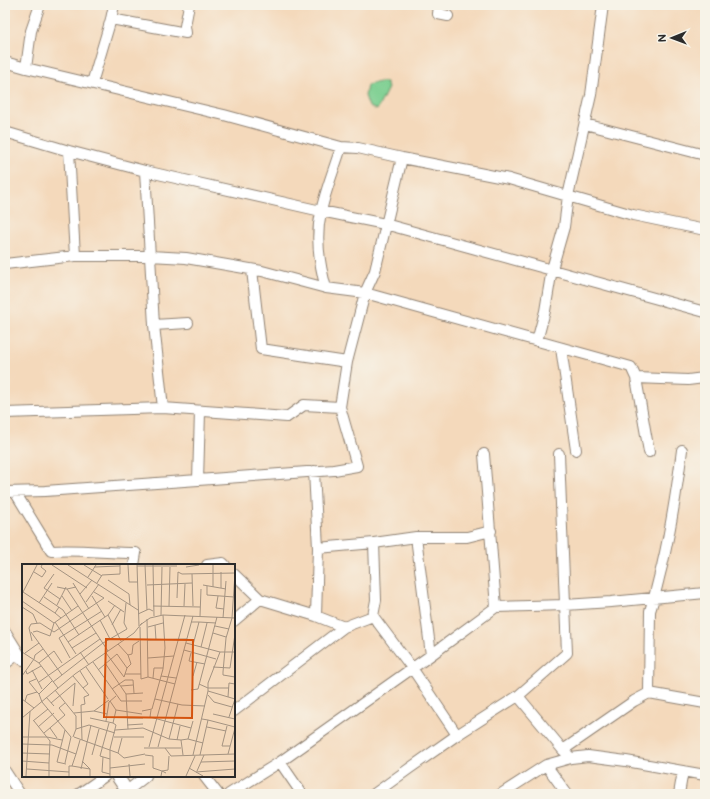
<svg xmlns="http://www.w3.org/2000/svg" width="710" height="799" viewBox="0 0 710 799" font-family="'Balsamiq Sans',sans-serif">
  <rect width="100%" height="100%" fill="#f7f3e8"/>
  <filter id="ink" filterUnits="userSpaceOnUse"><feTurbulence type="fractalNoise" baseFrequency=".025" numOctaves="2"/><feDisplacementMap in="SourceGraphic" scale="8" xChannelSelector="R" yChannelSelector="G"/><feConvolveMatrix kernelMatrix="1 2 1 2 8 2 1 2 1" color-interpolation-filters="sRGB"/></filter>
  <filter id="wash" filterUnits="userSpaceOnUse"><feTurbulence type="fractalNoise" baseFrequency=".012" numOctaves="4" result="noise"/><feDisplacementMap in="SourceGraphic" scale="16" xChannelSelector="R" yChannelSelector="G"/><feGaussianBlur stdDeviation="0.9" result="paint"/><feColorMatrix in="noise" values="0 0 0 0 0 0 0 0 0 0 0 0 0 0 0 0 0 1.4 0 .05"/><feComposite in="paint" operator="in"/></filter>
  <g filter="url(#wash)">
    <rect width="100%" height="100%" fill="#f4d9bb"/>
    <!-- green -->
    <path fill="#7dcf91" stroke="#547d5e" d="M379,82H386L388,88L377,110L369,107L365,96L367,85Z"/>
  </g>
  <g filter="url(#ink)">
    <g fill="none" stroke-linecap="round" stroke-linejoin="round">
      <!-- minor casing -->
      <g stroke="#908273" stroke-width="12">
        <path id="minor" d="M439,5L438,14L448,16
          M111,19L186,33L185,26L189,5
          M5,62L26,68L224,115L341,147L358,148L402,158L509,179L633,215L705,230
          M26,68L31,31L40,5
          M92,83L111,19L114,5
          M585,124L705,155
          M5,132L69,151L145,171L321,211L385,224L705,312
          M69,151L75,256
          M145,171L154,325L163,408
          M5,264L75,256H150L186,258L262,271L326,288L365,293L631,367L636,378L649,452
          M252,270L261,349L347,362
          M326,288C319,263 315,238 321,212C325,191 335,167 341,147
          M154,325L188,323
          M537,341L545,311L552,269L564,227L568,196L591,95L603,5
          M561,348L576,450
          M636,378L688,380L704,378L705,372
          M5,413L163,408L287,417L304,405L340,407
          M484,454L496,607
          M314,471L318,548L316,616
          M198,480L200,412
          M5,492L45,491L198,480L334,470L357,466L340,407L347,362L365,293L375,271L402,158
          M15,492L51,551C79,549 107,553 136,553L134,565
          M416,537L431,655
          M318,548L374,543
          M207,565L223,563L225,565
          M234,574L260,599
          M234,621L260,599L316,616L344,627
          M5,664L18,654
          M649,693L705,703
          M518,696L563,750L571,758L588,756L626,761L705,775
          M234,711L344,627L373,616
          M457,735L412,668L373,616L376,600L374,543L416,537H467L491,531
          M563,750L634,701L649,693L650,611C655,596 658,581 662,566C671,528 677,489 682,450
          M280,762L302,794
          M5,771L20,794
          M204,776L218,794
          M127,791L146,776
          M79,794L105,776
          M229,794L280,762L431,655L496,607L565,605L611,602L705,593
          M374,794L410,768L457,735L518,696L567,653L559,454
          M501,794L546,765
          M567,794L546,765L571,758
          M679,794L683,771"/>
      </g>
      <!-- major casing -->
      <g stroke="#908273" stroke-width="14">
        <path id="major" d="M5,633L18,654L23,659
          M117,776L129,794"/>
      </g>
      <!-- minor -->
      <use href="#minor" stroke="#fff" stroke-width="10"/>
      <!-- major -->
      <use href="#major" stroke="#fff" stroke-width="12"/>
    </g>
  </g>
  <!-- overview -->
  <g transform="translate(22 564)">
    <rect width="213" height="213" fill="#f4d9bb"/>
    <path fill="none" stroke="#a49381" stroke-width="1" d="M15,1L1,28L33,49M30,1L65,24M46,1L116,46M62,1L80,12M106,1L107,18H116M115,1L117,62M123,1L125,46M131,1L132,52M115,2H155M72,3L98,2M164,3L177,1M12,8L20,13L24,7L19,3L20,1M156,8L160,10L213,9L210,54L204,74L201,108V111L213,113M32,10L22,24L38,35M170,10L171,42M66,13L74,1M86,16L107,30L108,41M51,19L67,45M75,19L80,11L98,10V1M125,21L170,19M181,21L204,25M185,22V31L212,33M35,23L45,25L54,23M191,23V1M199,24V8M45,25L86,87M58,30L70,16M40,32L50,47M70,32L83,53M196,32L194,44L202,45M22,33L41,46L57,71M155,34L156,8M0,37L32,59M86,37L102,48M64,38L77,20M17,39L30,19M35,41L44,23M131,42L178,43M147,42L148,3M162,42L163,20M0,43L11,50L15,59M37,43L33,49L39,54M116,50L127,45L131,47M86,51L99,77M139,51L140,3M178,52L179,25M201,54L204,17M125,55L126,113M78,56L88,75M33,58L54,90M169,58H177L171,81M177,58L194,59M90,61L99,45M118,61L128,54L141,51L213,54M133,61L134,76M193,62L207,65M118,63L119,115L126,113L153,120M126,63L141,59M9,68L17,79M11,68L15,67L28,72L32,59L56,42M191,69L204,73M126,76L165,75M10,77L7,64L9,60L18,59L32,68L35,66L82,34L72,28M46,78L86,51L93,41M164,79L198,88H213M96,80L106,91M179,83L185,59M50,84L74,69M162,86L194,95M0,88L17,99L36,124M58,88L67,101M3,89L17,79L40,111M84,89L102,113M169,89L167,97L183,100M48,94L37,74L80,47M126,94L152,92M71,98L99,137H120M17,99L32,87L40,99M83,99L104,130L106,165M64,103L86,135M191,103L208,104L213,70M105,104L109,100L106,91L110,90L111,81L117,77M10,106L20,125M76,106L95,90L105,104L102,113M4,107L5,110L19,102M58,107L66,120L61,124M103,110H119M0,112L12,95L13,91L21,85M51,112L67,131L62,133L63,140L59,141L60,176M139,112L154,114M171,112L175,98M131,114L132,104H141M14,115L7,118L15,128M30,117L17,130L20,138L49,173L43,199M17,118L78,75M31,118L81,79L105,65L102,59L104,39M177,120L186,124H207M99,122L111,121M90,125L103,116H111L112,129M33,126L54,152V165M169,126L176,125L195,53M186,127L213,135M104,130L121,129M186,131L192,138L210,143M24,133L32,142M206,133L207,119L213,120M0,135L12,144M133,135L160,141L183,142M3,137L5,131L15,128L17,130M88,137L94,146L120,150M29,139L53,119M51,142L53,119M129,146L128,153L169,164M72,147L87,136M120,147L130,145L141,105L143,84L141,51M52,149L72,147L85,150M191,150L213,155M207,153L213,135M0,154L53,110L112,69L120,59M68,154L91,159L94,161L88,185V212M105,154H121M186,156L213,163M11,157L26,145M12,157L28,177L27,199M84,157L87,138L94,132M87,159L78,192L88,195M91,159L94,146M105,161L121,160M205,162L200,182H208M16,163L32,149M185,163L204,167M28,164L35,174M43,166L35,198L44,200M93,166L121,164L147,175L159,176L166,175L171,157M22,169L43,151L37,144L43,139M0,173H25L40,176M51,173L54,165L67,161L93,169M52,173L96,189L102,194L123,190M92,173H122M147,175L156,140M166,175L181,179M155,176L158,162M159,176L161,191M0,180L30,181L54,190L50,202H47V212M127,183L163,51M136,183L171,52M122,184H159M143,184L149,192L213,190M0,189L28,190M96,189L100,174M54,190L58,176M206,190L213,164M70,191L77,165M123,191L131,192V204L140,207L139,212M171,191L186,127V119L198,88M178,191L186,156L180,155M81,193L80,208L88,210M0,197L27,199V212M60,197L68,205V212M179,198L213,197M107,200L108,212M50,202L68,205M88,204L123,200M167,204L181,212M5,205L47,208M59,205L69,161M175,207L182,191M174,208L213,205M144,209L140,207L146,206L147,192M4,212L8,147M164,212L173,192"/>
    <path fill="#d5540f" fill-opacity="0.15" stroke="#d5540f" stroke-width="2" d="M84,75L171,76L170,154L82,153Z"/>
    <rect width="213" height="213" fill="none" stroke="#2b2b2b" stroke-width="2"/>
  </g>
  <!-- margin -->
  <rect width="710" height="799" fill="none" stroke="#f7f3e8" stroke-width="20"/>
  <!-- north arrow -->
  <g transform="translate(672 38) rotate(269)" stroke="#f7f3e8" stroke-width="3" paint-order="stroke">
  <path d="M0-3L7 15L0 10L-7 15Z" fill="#2b2b2b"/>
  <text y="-6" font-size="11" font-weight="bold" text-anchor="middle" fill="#2b2b2b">N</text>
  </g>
</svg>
